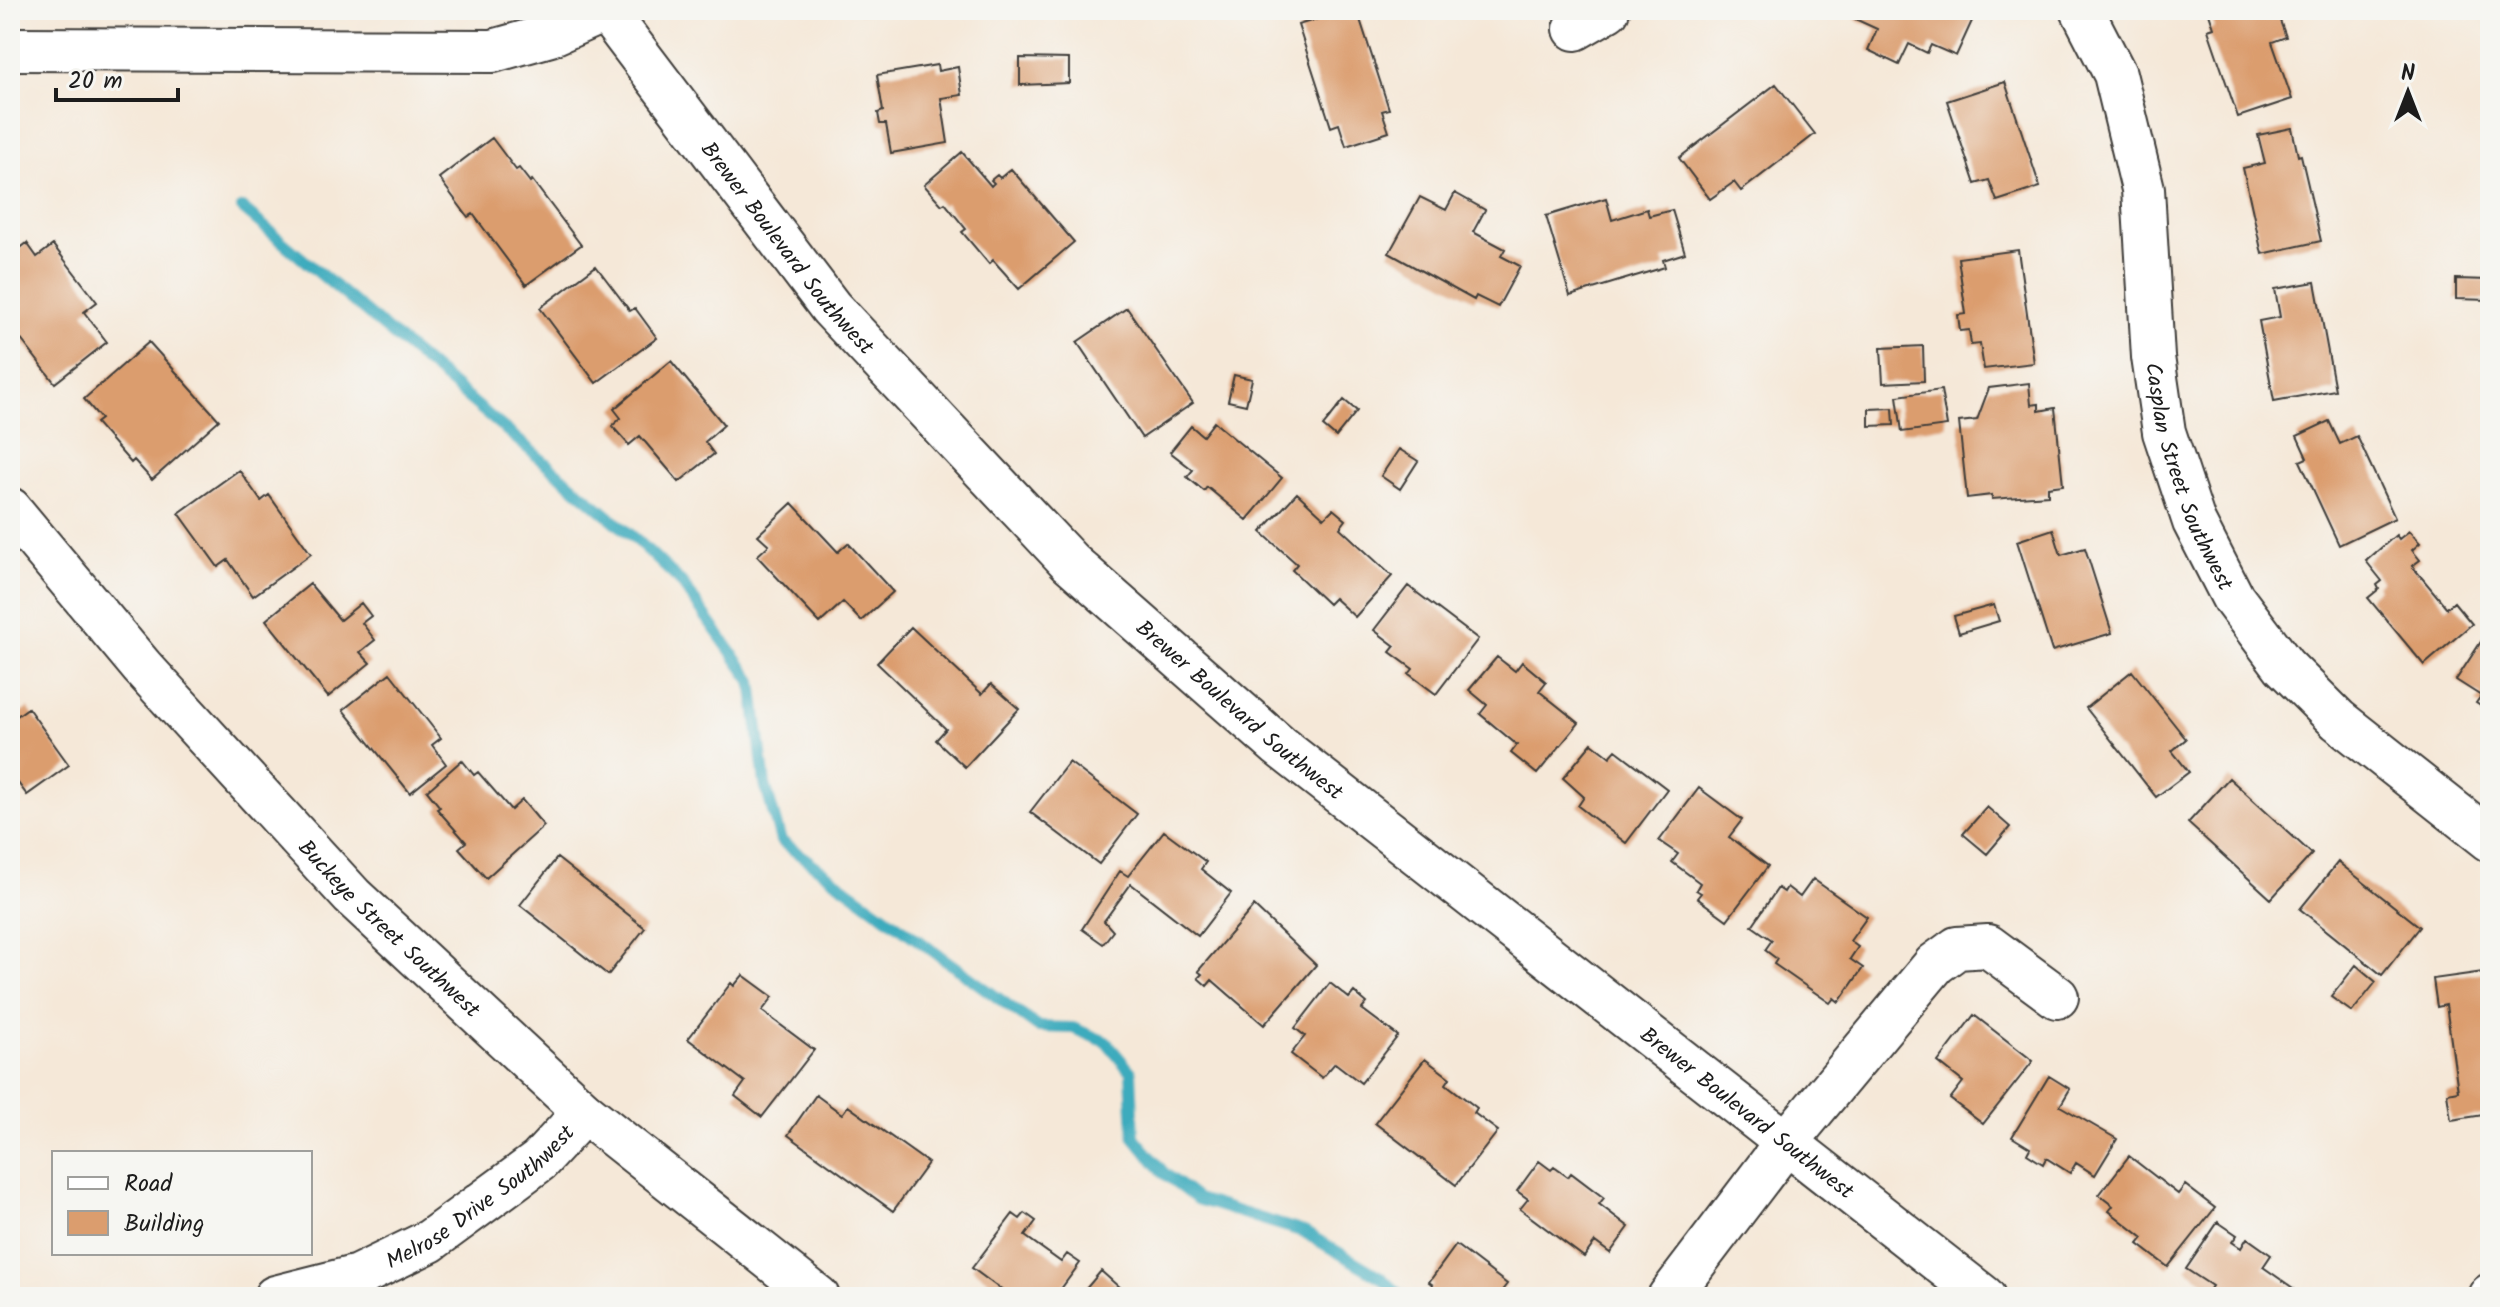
<svg xmlns="http://www.w3.org/2000/svg" width="2500" height="1307" viewBox="0 0 2500 1307" font-family="Kalam,sans-serif">
  <rect width="100%" height="100%" fill="#f6f6f2"/>
  <filter id="ink" filterUnits="userSpaceOnUse"><feTurbulence type="fractalNoise" baseFrequency=".0125" numOctaves="2"/><feDisplacementMap in="SourceGraphic" scale="16" xChannelSelector="R" yChannelSelector="G"/><feConvolveMatrix kernelMatrix="1 2 1 2 8 2 1 2 1" color-interpolation-filters="sRGB"/></filter>
  <filter id="wash" filterUnits="userSpaceOnUse"><feTurbulence type="fractalNoise" baseFrequency=".006" numOctaves="4" result="noise"/><feDisplacementMap in="SourceGraphic" scale="32" xChannelSelector="R" yChannelSelector="G"/><feGaussianBlur stdDeviation="1.8" result="paint"/><feColorMatrix in="noise" values="0 0 0 0 0 0 0 0 0 0 0 0 0 0 0 0 0 1.4 0 .05"/><feComposite in="paint" operator="in"/></filter>
  <g filter="url(#wash)">
    <rect width="100%" height="100%" fill="#f5e8d8"/>
    <g fill="none" stroke-linecap="round" stroke-linejoin="round">
      <!-- stream -->
      <path stroke="#3eabbd" stroke-width="12" d="M242,208L637,540L681,582L752,681L765,784L781,841L1038,1027L1073,1028L1106,1042L1131,1072L1134,1137L1164,1173L1197,1199L1304,1232L1380,1277L1403,1297"/>
    </g>
    <g id="blocks">
      <!-- building -->
      <path fill="#db9d6e" d="M859,10H899V13L859,14Z
        M1347,10H1357L1389,109L1382,111L1389,132L1346,146L1339,124L1331,127L1298,25Z
        M1859,10H1977L1956,56L1931,45L1927,53L1909,44L1899,65L1868,50L1877,29L1855,19Z
        M2208,10H2257L2258,15L2276,10L2286,37L2272,42L2292,99L2238,117L2208,30L2214,28Z
        M1020,58L1069,59V83L1020,85Z
        M937,65L938,71L958,67L962,95L941,98L948,143L891,153L886,124H880L878,113L883,111L877,75Z
        M2005,82L2040,187L1997,201L1989,180L1975,184L1947,101Z
        M1776,84L1815,134L1741,191L1734,182L1710,199L1679,158Z
        M2292,128L2298,156L2301,155L2321,241L2262,254L2243,168L2265,163L2258,135Z
        M492,138L516,170L519,168L530,182L532,180L581,245L526,285L473,214L468,217L439,178Z
        M962,152L991,186L994,183L991,180L997,175L1000,178L1011,169L1074,242L1019,289L993,260L989,264L962,232L966,229L945,203L942,205L924,185Z
        M1455,193L1485,210L1473,232L1505,249L1501,256L1520,266L1498,307L1476,296L1474,300L1389,253L1420,197L1446,210Z
        M1606,198L1612,220L1647,209L1649,216L1672,210L1685,253L1663,260L1665,267L1570,296L1546,216Z
        M27,243L37,257L53,245L97,302L84,312L107,342L55,383L10,325V256Z
        M2018,250L2034,363L1984,369L1980,344L1971,345L1969,330L1960,331L1958,315L1966,314L1958,258Z
        M596,266L630,311L635,308L657,338L596,383L540,308Z
        M2456,279L2489,280V300L2456,299Z
        M2315,282L2335,390L2274,401L2259,321L2280,317L2275,289Z
        M1127,308L1193,403L1142,438L1077,342Z
        M149,342L219,420L152,480L134,460L131,463L96,423L101,419L84,399Z
        M1923,346L1924,381L1883,383L1881,348Z
        M671,361L724,425L705,442L714,454L679,482L640,436L629,445L612,426L621,418L614,409Z
        M1234,375L1252,379L1246,405L1228,401Z
        M2029,383L2031,405L2039,404V411L2055,408L2063,485L2048,487V495L1992,499V495L1967,498L1959,422L1977,420L1989,388Z
        M1941,390L1947,426L1902,432L1897,396Z
        M1344,400L1357,411L1336,437L1323,426Z
        M1893,408L1894,425L1869,426V409Z
        M2329,421L2340,444L2357,436L2395,518L2339,545L2300,461L2307,458L2297,436Z
        M1214,422L1282,478L1247,520L1207,487L1204,491L1187,477L1193,470L1170,452L1191,426L1203,436Z
        M1399,449L1418,461L1400,489L1381,476Z
        M239,470L261,501L269,495L311,554L253,596L228,560L218,567L179,513Z
        M1297,493L1324,518L1333,509L1346,520L1340,528L1392,576L1355,617L1334,598L1328,604L1292,570L1297,564L1261,532Z
        M792,503L838,552L848,543L893,592L861,621L843,602L820,623L757,556L769,545L758,535Z
        M2053,529L2061,555L2085,548L2112,633L2052,651L2017,541Z
        M2409,531L2420,543L2412,550L2420,560L2412,566L2447,608L2454,602L2472,624L2424,665L2368,598L2379,589L2377,585L2382,581L2366,561L2396,535L2399,539Z
        M310,584L340,620L361,603L371,616L362,623L375,640L360,652L370,663L328,697L266,620Z
        M1408,586L1478,639L1436,694L1409,674L1413,669L1390,652L1395,646L1374,630Z
        M1994,605L1999,621L1959,633L1954,616Z
        M911,627L982,694L991,684L1019,709L965,767L936,740L946,729L877,663Z
        M2486,634L2490,637V712L2476,703L2481,696L2456,680Z
        M1497,657L1515,671L1522,662L1546,682L1539,691L1579,723L1537,774L1511,753L1517,745L1480,714L1487,705L1469,690Z
        M2132,671L2186,739L2172,751L2189,772L2156,797L2086,708Z
        M390,673L441,738L432,745L446,764L410,793L343,710Z
        M28,708L69,765L27,795L10,772V721Z
        M1592,743L1610,757L1616,750L1667,789L1626,843L1578,806L1584,797L1563,778Z
        M462,760L474,775L478,772L511,810L522,800L544,826L486,878L459,848L466,842L437,809L440,807L427,791Z
        M1069,762L1137,814L1099,864L1030,812Z
        M2229,778L2312,854L2271,899L2188,823Z
        M1699,788L1742,820L1729,837L1768,866L1727,920L1697,898L1701,893L1696,890L1700,883L1672,862L1678,854L1659,841Z
        M1987,807L2010,827L1987,854L1963,834Z
        M1164,831L1206,862L1201,869L1231,893L1198,936L1131,884L1104,921L1113,931L1103,944L1082,929L1120,871L1128,876Z
        M557,858L645,928L608,975L520,905Z
        M2338,862L2420,927L2382,975L2300,909Z
        M1813,879L1867,917L1850,941L1858,947L1850,959L1863,968L1839,1002L1834,998L1830,1003L1774,964L1777,959L1765,950L1772,940L1752,926L1778,888L1784,892L1787,887L1800,897Z
        M1254,906L1316,965L1264,1025L1212,980L1207,986L1198,978L1202,974L1198,971Z
        M2356,965L2376,982L2352,1012L2331,997Z
        M2484,972L2486,988H2490V1114L2451,1120L2447,1093L2458,1091L2446,1005L2437,1007L2433,979Z
        M743,975L773,997L762,1011L814,1050L762,1117L735,1096L745,1082L688,1039L731,983L734,986Z
        M1330,983L1349,998L1354,992L1367,1003L1362,1009L1398,1036L1361,1083L1335,1063L1322,1078L1291,1054L1305,1036L1295,1028Z
        M1974,1015L2033,1061L1983,1124L1950,1099L1963,1082L1938,1062Z
        M1425,1059L1450,1078L1446,1084L1477,1108L1474,1113L1498,1131L1456,1185L1375,1123Z
        M2049,1076L2070,1089L2060,1106L2117,1139L2095,1175L2076,1163L2070,1173L2046,1158L2043,1164L2027,1154L2030,1148L2012,1137Z
        M816,1095L842,1114L848,1106L928,1163L893,1211L788,1135Z
        M2129,1156L2178,1194L2185,1185L2215,1208L2168,1267L2138,1244L2143,1238L2109,1211L2113,1206L2099,1195Z
        M1539,1161L1551,1170L1554,1167L1568,1177L1571,1173L1604,1198L1599,1204L1629,1227L1610,1253L1595,1242L1584,1257L1520,1209L1528,1199L1517,1191Z
        M1025,1213L1036,1221L1025,1236L1061,1262L1067,1254L1080,1263L1055,1297H1011L972,1268L1013,1214L1020,1219Z
        M2218,1222L2237,1235L2232,1242L2241,1248L2247,1238L2271,1255L2263,1267L2293,1288L2287,1297H2215L2208,1292L2212,1286L2186,1269Z
        M1456,1245L1507,1284L1497,1297H1435L1428,1292L1433,1285L1429,1282Z
        M1101,1271L1130,1297H1079Z"/>
    </g>
  </g>
  <g filter="url(#ink)">
    <use href="#blocks" fill-opacity="0" stroke="#3d3b38" stroke-width="2"/>
    <g fill="none" stroke-linecap="round" stroke-linejoin="round">
      <!-- minor casing -->
      <g stroke="#3d3b38" stroke-width="46">
        <g id="minor">
          <path id="s1" d="M605,10L831,308L1070,562L1279,746L1984,1297"/>
          <path id="s2" d="M2082,10L2115,74L2143,189L2153,357L2164,432L2194,522L2233,598L2284,666L2338,720L2490,840"/>
          <path d="M1575,29L1608,10"/>
          <path d="M10,49L493,51L550,35L606,10"/>
          <path id="s3" d="M10,509L142,667L352,896L584,1112L818,1297"/>
          <path id="s4" d="M275,1297L358,1276L430,1241L539,1161L584,1112"/>
          <path d="M1669,1297L1786,1143L1935,964L1957,948L1988,946L2057,997"/>
          <path d="M2489,1297L2490,1295"/>
        </g>
      </g>
      <!-- minor -->
      <use href="#minor" stroke="#fff" stroke-width="42"/>
    </g>
  </g>
  <g text-anchor="middle" stroke-width="6" stroke-linejoin="round" paint-order="stroke">
    <!-- street labels -->
    <g font-size="22" fill="#1c1c1c" stroke="#f6f6f2">
      <text dy="8" stroke="none"><textPath href="#s1" startOffset="300">Brewer Boulevard Southwest</textPath></text>
      <text dy="8" stroke="none"><textPath href="#s2" startOffset="484">Casplan Street Southwest</textPath></text>
      <text dy="8" stroke="none"><textPath href="#s1" startOffset="948">Brewer Boulevard Southwest</textPath></text>
      <text dy="8" stroke="none"><textPath href="#s3" startOffset="566">Buckeye Street Southwest</textPath></text>
      <text dy="8" stroke="none"><textPath href="#s1" startOffset="1596">Brewer Boulevard Southwest</textPath></text>
      <text dy="8" stroke="none"><textPath href="#s4" startOffset="232">Melrose Drive Southwest</textPath></text>
    </g>
  </g>
  <!-- margin -->
  <rect width="2500" height="1307" fill="none" stroke="#f6f6f2" stroke-width="40"/>
  <!-- legend -->
  <rect x="52" y="1151" width="260" height="104" fill="#f6f6f2" stroke="#9f9f9c" stroke-width="2"/>
  <rect x="68" y="1177" width="40" height="12" fill="#ffffff" stroke="#9f9f9c" stroke-width="2"/>
  <text x="124" y="1191" font-size="24" fill="#1c1c1c">Road</text>
  <rect x="68" y="1211" width="40" height="24" fill="#db9d6e" stroke="#9f9f9c" stroke-width="2"/>
  <text x="124" y="1231" font-size="24" fill="#1c1c1c">Building</text>
  <!-- north arrow -->
  <g transform="translate(2408 92)" stroke="#f6f6f2" stroke-width="6" paint-order="stroke">
  <path d="M0-6L14 30L0 20L-14 30Z" fill="#1c1c1c"/>
  <text y="-12" font-size="22" font-weight="bold" text-anchor="middle" fill="#1c1c1c">N</text>
  </g>
  <!-- scale -->
  <path d="M56 88v12h122v-12" fill="none" stroke="#1c1c1c" stroke-width="4"/>
  <text x="68" y="88" font-size="24" fill="#1c1c1c" stroke="#f6f6f2" stroke-width="6" paint-order="stroke">20 m</text>
</svg>
